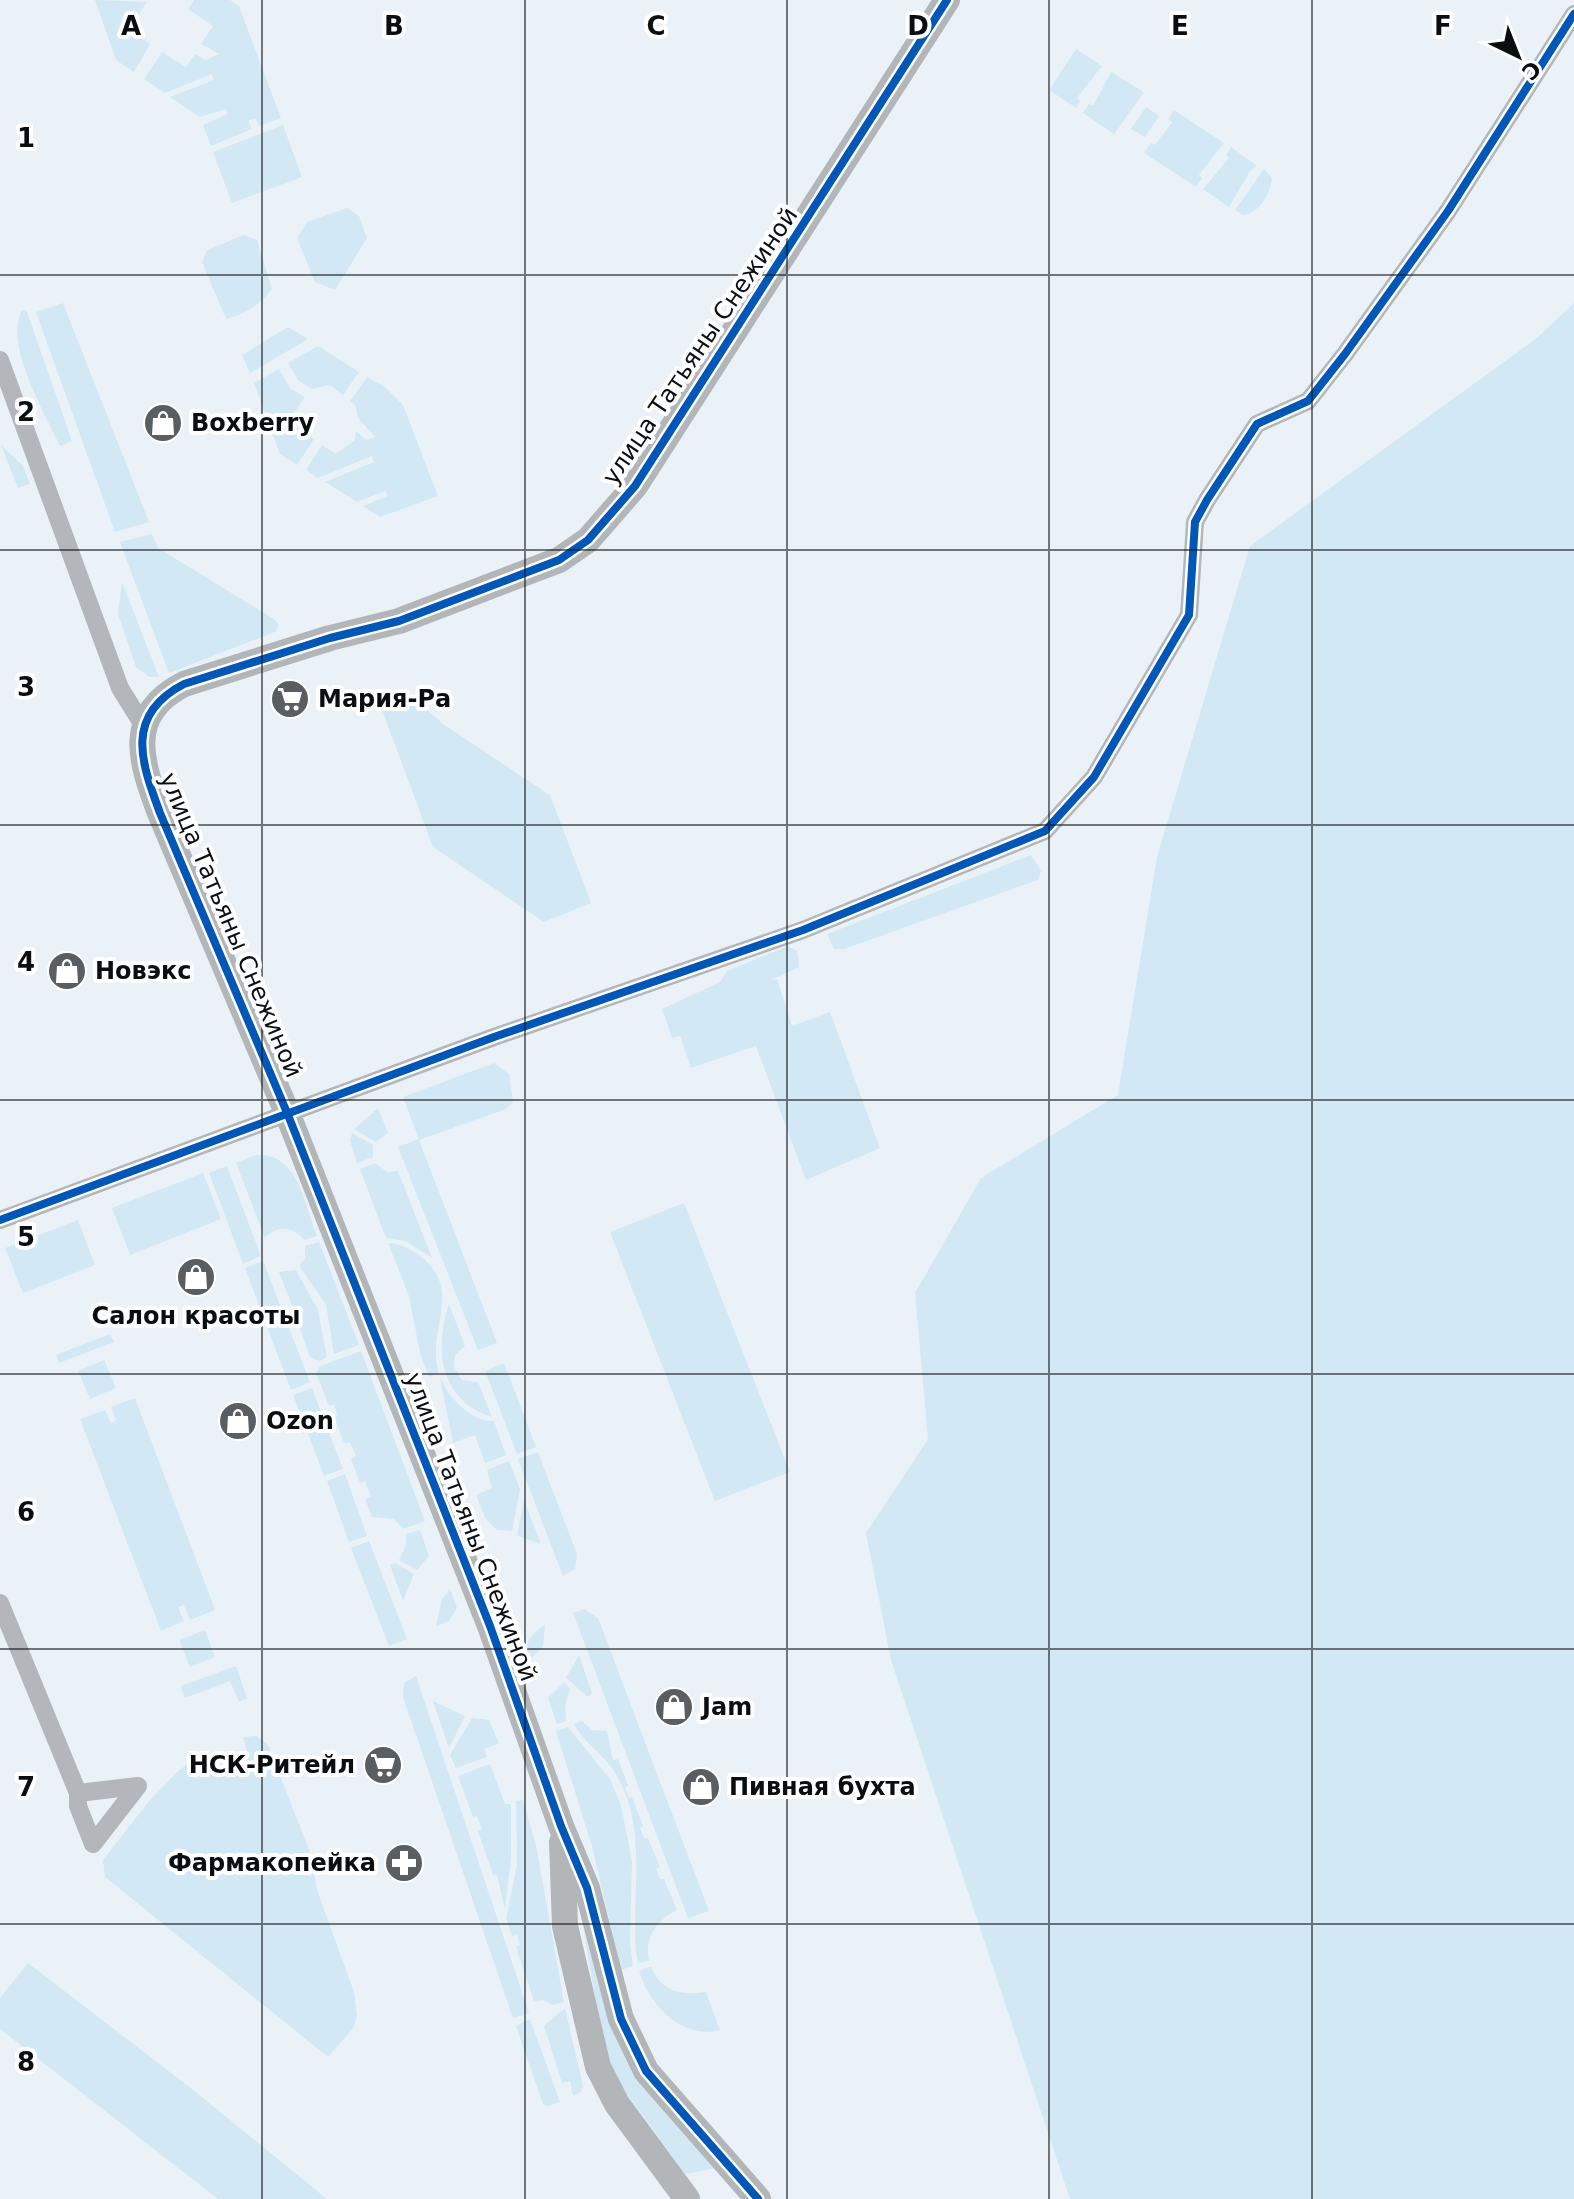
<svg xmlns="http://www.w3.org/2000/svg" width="1574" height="2199" viewBox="0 0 1574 2199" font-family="'DejaVu Sans',sans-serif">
  <rect width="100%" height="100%" fill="#eaf2f7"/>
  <!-- green -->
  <path fill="#d2e8f5" d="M95,0L147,2L129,29L150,44L134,72L116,60Z
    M194,0H230L239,6L281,118L259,126L255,118L248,121L252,129L211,146L203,125L228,114L226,109L200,117L170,97L214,80L212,74L165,93L144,79L162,52L186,67L195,54L206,60L219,54L201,44L213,26L188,9Z
    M1076,49L1102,66L1077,98L1080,101L1076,108L1049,90Z
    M1111,72L1144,92L1114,134L1083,113L1089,104L1093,106Z
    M1146,107L1159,116L1145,137L1131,129Z
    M1174,110L1224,143L1199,175L1202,178L1196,187L1144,153L1151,143L1155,145L1172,122L1168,119Z
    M283,125L302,177L232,203L213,152Z
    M1231,147L1257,166L1250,171L1229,207L1203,189L1229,158L1226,155Z
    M1264,169L1272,178C1270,194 1259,214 1243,215L1235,210Z
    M347,208L359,216L367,238L335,290L315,282L297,238L307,222Z
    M244,235L257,240L272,289C262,304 243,315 226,319L202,262L207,250Z
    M63,303L149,522L115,532L36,312Z
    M1574,303V2199H1070L891,1660L866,1533L928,1439L915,1293L981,1178L1118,1095L1157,857L1250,546L1537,338Z
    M22,310L27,312L72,441L60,446C45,412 3,345 22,310Z
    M288,327L308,339L250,373L242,355Z
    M318,346L359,372L343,395L330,385L312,389L298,380L288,363Z
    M279,369L291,389L305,397L294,413L301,432L314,439L297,465L280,454L254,383Z
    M367,377L386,388L403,405L438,496L380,517L363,506L388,496L386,491L357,502L325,482L374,462L372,456L318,478L306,470L322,445L336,454L355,440L356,431L366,440L375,437L358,418L355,405L350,401Z
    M1,445L23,466L30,484L18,488Z
    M152,534L158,548L274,619L278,624L277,631L169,673L120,542Z
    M122,582L159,677H149L136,667L118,614Z
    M413,697L443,724L550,795L591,903L544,922L433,847L381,707Z
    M1031,855L1041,871L1038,880L844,949H834L827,934Z
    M788,946L797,951L799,967L769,981L777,979L792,1026L830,1012L880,1148L806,1180L756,1046L691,1068L680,1036L672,1038L662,1009L720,982L727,971Z
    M494,1063L509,1074L513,1102L506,1109L419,1140L497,1343L478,1350L398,1147L419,1139L403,1097Z
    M378,1108L388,1133L376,1142L354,1129Z
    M352,1133L373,1145V1157L357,1163L350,1141Z
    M255,1155C298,1152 304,1203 317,1236L304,1240C293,1226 277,1225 265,1238L236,1163Z
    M375,1163L387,1172L398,1171L432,1258L406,1241L386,1238L360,1169Z
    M227,1166L261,1256L243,1264L209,1173Z
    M203,1173L221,1219L130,1255L112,1208Z
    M684,1203L790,1472L715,1501L610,1232Z
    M78,1220L95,1265L23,1293L5,1248Z
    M319,1242L359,1345L334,1354L326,1304L299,1266L305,1258V1246Z
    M388,1243C400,1243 413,1250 423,1258C464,1295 425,1329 439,1373L429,1377L420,1353L409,1296Z
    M263,1261L310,1382L291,1390L245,1268Z
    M296,1270L318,1310L327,1357L319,1361L310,1357L299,1325L303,1323L298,1310L294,1311L279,1272Z
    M449,1304L465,1346L455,1355L454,1367L462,1380L478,1382L492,1417C439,1400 434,1349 449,1304Z
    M110,1334L114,1342L59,1363L56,1355Z
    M361,1351L425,1521L403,1529L394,1519L372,1517L365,1499L371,1496L365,1481L360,1483L351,1459L356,1456L350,1442L344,1443L334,1416L338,1415L334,1405L329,1406L316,1373L320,1366Z
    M104,1360L116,1388L90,1399L78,1371Z
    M504,1363L536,1447L517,1454L485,1371Z
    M440,1378C449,1397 470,1422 494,1421L506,1455L485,1463L475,1435L453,1443Z
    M312,1388L343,1469L324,1476L293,1395Z
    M135,1398L215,1610L190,1620L184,1605L178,1607L184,1621L161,1631L80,1419L105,1410L111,1423L116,1420L111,1407Z
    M538,1452L577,1554L575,1569L563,1576L518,1459Z
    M509,1461L520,1489L512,1531L497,1530L485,1518L476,1495L492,1488L487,1470Z
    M345,1474L367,1536L349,1542L327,1481Z
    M524,1500L541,1544L517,1535Z
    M420,1530L429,1556L417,1570L399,1560L406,1545V1534Z
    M369,1541L407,1639L389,1646L351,1548Z
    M395,1563L414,1574L403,1601L390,1565Z
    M450,1589L457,1608L449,1621L436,1626L442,1599Z
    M584,1609L598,1618L709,1911L688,1918L573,1613Z
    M545,1625L543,1646L528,1661C523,1644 530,1634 545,1625Z
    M205,1630L215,1657L190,1667L179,1640Z
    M579,1655L592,1693L588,1697L566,1678Z
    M236,1666L247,1698L239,1702L230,1681L185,1698L181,1686Z
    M416,1676L529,2013L513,2018L403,1697L404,1683Z
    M564,1682L570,1689L565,1705L566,1721L557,1724L548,1698Z
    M433,1701L465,1716L449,1748Z
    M472,1718L489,1720L499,1743L484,1749L487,1757L456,1768L450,1755Z
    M582,1721L592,1730L607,1731L613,1760L618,1759L628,1786L625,1788L629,1798L632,1797L643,1826L640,1828L644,1838H648L660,1867L656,1869L660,1879H664L677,1910C657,1920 644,1937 649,1961L638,1963L636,1952C631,1893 649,1825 614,1771C603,1754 584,1743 574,1724Z
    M568,1727L610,1779L621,1805L632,1862L630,1944L633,1966L621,1970L592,1846L556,1731Z
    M257,1736L268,1745L310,1852L317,1890L354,1992L357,2015L354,2027L328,2057L105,1877L103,1860L149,1801L177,1772L203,1752L212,1768L248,1755L243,1737Z
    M490,1764L505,1804H511V1859L505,1909L497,1875H493L478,1831L482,1829L477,1816L473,1817L458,1776Z
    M523,1800L536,1845L564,2002L553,2005L543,2000L534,2001L516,1947L520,1945L517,1935L512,1936L506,1918L517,1865L516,1801Z
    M580,1906L613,2033L633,2076L722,2167L685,2174L612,2073L602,2043Z
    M28,1963L192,2089L327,2199H218L0,2029V1998Z
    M651,1966C661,1992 682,1996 706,1992L720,2030C681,2040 649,2004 639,1971Z
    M565,2008L583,2086L581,2092L573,2096L570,2081L562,2083L544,2026Z
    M530,2019L560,2102L548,2106L543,2104L516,2026Z"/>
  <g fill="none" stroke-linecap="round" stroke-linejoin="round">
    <!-- street -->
    <path stroke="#b3b6ba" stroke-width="18" d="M0,360L120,688L143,725
      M0,1220L494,1037L803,930L1045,831L1094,777L1189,615L1195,522L1207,500L1257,424L1308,401L1345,354L1448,211L1574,14
      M0,1603L78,1793V1806L93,1844
      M78,1793L138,1786
      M93,1844L138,1786"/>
    <!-- secondary -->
    <path stroke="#b3b6b9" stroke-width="26" d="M562,1842L565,1926L598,2067L617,2104L687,2199
      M758,2199L646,2071L621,2019L587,1888L561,1826L490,1626L288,1115L160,813C141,762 124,715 184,684L330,638L399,621L559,560L588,540L635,486L947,0"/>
    <!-- cycleway casing -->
    <g stroke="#fff" stroke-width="13">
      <path id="cycleway" d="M0,1220L494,1037L803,930L1045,831L1094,777L1189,615L1195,522L1207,500L1257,424L1308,401L1345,354L1448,211L1574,14
        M758,2199L646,2071L621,2019L587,1888L561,1826L490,1626L288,1115L160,813C141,762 124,715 184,684L330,638L399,621L559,560L588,540L635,486L947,0"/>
    </g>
    <!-- cycleway -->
    <use href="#cycleway" stroke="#0057b8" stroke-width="8"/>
  </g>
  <!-- grid -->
  <path fill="none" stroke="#090e11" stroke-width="2" stroke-opacity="0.55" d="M262,0V2199M525,0V2199M787,0V2199M1049,0V2199M1312,0V2199M0,275H1574M0,550H1574M0,825H1574M0,1100H1574M0,1374H1574M0,1649H1574M0,1924H1574"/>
  <!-- icons -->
  <defs>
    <g id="shop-disc" transform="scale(2)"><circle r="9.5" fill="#585e62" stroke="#fff"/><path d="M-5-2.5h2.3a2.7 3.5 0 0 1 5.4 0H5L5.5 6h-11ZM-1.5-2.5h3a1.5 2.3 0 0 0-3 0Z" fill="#fff"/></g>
    <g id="supermarket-disc" transform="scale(2)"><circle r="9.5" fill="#585e62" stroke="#fff"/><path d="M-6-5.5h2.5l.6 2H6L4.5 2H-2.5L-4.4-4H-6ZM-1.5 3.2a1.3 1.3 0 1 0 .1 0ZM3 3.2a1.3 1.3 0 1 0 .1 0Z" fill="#fff"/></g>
    <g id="pharmacy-disc" transform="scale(2)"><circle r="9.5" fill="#585e62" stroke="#fff"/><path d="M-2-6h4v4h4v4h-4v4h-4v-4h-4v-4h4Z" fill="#fff"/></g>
  </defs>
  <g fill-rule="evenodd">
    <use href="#shop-disc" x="163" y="423"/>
    <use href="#supermarket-disc" x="290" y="699"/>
    <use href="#shop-disc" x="67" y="971"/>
    <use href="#shop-disc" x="196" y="1277"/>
    <use href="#shop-disc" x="238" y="1421"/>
    <use href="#shop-disc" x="674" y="1707"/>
    <use href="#supermarket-disc" x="383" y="1765"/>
    <use href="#shop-disc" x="701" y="1787"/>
    <use href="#pharmacy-disc" x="404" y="1863"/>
  </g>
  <g text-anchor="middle" stroke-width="8" stroke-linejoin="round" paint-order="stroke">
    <!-- street labels -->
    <g font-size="24" fill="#090e11" stroke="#fff">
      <text transform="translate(700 346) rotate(-56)" y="8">улица Татьяны Снежиной</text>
      <text transform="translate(231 925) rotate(67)" y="8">улица Татьяны Снежиной</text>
      <text transform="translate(471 1527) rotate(69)" y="8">улица Татьяны Снежиной</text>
    </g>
    <!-- poi labels -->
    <g font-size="24" font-weight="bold" fill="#090e11" stroke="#fff" text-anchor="start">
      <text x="191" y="431">Boxberry</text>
      <text x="318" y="707">Мария-Ра</text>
      <text x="95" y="979">Новэкс</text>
      <text x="196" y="1324" text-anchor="middle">Салон красоты</text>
      <text x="266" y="1429">Ozon</text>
      <text x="702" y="1715">Jam</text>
      <text x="355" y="1773" text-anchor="end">НСК-Ритейл</text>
      <text x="729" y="1795">Пивная бухта</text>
      <text x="376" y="1871" text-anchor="end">Фармакопейка</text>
    </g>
  </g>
  <g font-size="26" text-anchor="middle" font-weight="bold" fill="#090e11" stroke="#fff" stroke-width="8" stroke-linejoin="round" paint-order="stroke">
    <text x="131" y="35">A</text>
    <text x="394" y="35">B</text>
    <text x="656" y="35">C</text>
    <text x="918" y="35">D</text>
    <text x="1180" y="35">E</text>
    <text x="1443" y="35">F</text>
    <text x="26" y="147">1</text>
    <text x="26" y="421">2</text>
    <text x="26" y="696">3</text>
    <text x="26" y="971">4</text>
    <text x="26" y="1246">5</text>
    <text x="26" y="1521">6</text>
    <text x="26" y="1796">7</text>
    <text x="26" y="2071">8</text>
  </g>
  <!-- north arrow -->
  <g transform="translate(1518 56) rotate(137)" stroke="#ffffff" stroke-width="6" paint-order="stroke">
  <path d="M0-6L14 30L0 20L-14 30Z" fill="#090e11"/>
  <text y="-12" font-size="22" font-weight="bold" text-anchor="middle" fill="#090e11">С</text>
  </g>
</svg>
